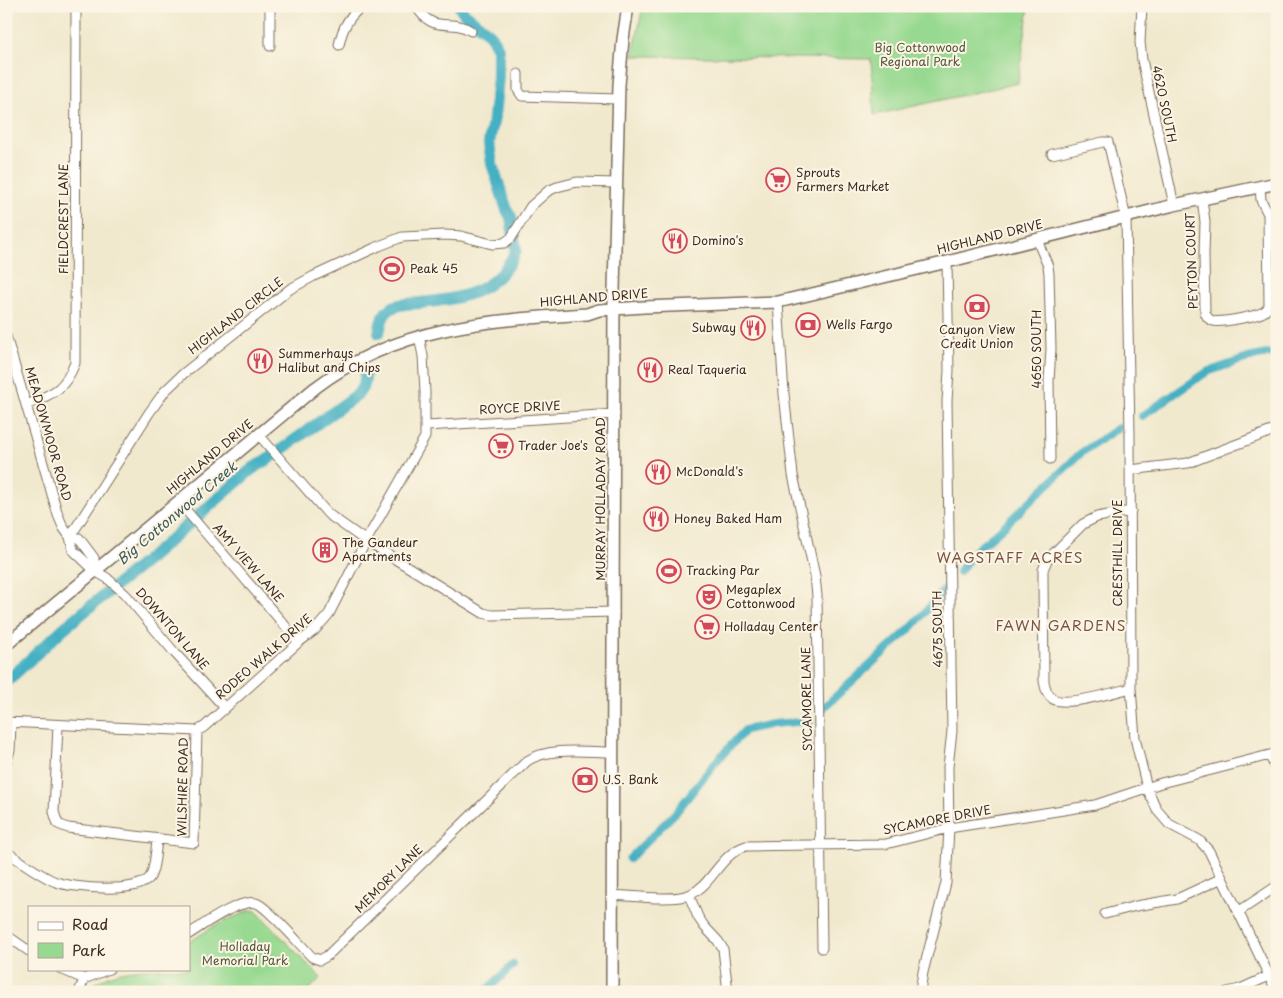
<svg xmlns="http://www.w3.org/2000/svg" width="1283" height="998" viewBox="0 0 1283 998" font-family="'Playpen Sans',sans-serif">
  <rect width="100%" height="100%" fill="#fcf5e5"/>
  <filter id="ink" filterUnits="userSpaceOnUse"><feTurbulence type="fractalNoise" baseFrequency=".02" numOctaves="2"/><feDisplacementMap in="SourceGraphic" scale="10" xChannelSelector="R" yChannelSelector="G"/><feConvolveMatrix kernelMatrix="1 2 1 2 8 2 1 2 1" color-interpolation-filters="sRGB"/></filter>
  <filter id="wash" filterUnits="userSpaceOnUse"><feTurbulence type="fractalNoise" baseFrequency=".0096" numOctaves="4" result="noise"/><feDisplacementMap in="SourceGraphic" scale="20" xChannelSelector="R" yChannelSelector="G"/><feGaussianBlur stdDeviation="1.12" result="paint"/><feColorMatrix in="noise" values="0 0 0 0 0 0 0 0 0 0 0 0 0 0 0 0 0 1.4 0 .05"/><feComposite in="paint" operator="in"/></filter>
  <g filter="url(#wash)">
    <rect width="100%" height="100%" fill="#f1e9ce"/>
    <!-- green -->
    <path fill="#97d990" stroke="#698257" d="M643,6H1029L1018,83L874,115L871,59L633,56Z
      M251,910L256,911L321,978L307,992H85C112,964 153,969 189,969V942L216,925Z"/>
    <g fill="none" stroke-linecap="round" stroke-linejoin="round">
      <!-- canal -->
      <path stroke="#45b0c3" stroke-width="8" d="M1142,416L1207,372L1248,358L1277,352
        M959,572L975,551L1002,528L1081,453L1118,428
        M823,708L914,625L944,590
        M629,859L677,811L714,764L745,730L773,724L810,721
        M485,992L513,965"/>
      <!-- river -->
      <path stroke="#45b0c3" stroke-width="12" d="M379,333C381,323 382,315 390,309C398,303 410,304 420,303C462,299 496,293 516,251L511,217L507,210L492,164L489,143L494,117L498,77V48L490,34L465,14L459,6
        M6,682L64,628L152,556L252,469L267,460L358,394L364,385L366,372"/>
    </g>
  </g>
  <g filter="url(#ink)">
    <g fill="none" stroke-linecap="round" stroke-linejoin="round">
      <!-- minor casing -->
      <g stroke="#7b6d5c" stroke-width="11">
        <path id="minor" d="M416,6C434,36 450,17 471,31
          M1142,6L1140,42L1142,60L1174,205
          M339,45C342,29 349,15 363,6
          M270,46V6
          M518,74V90L522,96L618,99
          M1052,154L1103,142H1108L1126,218L1130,434L1131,688L1135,738L1147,788L1157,810L1169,824L1199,840L1209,851L1277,992
          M1202,199L1205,222L1204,254L1205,313C1207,317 1209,320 1213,321C1221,323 1259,316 1265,311C1268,309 1268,308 1269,305L1268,214L1261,200L1260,187
          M1037,240L1048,266L1049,274L1051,349L1049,381L1050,459
          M778,302L784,394L793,475L815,576L817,596L822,948
          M6,336L58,515L63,527L70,537L73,550L95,571L107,578L125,594L174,652L225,708
          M26,405C52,394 64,391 75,363L76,6
          M427,426L615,414
          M259,435L328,514L369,543L483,613L492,615L614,612
          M1130,470L1188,463L1277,429
          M178,501L299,642
          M1131,511L1097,517L1083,524L1047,560L1043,570V577L1044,681C1045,688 1047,695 1053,699C1066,707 1115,692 1131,688
          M70,537L149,413L165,391L184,373L290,289L314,276L379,246L402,237L445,235L461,236L492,244L504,243L511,238L531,206L548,191L557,187L577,182L617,183
          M70,537L79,538L94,558L95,571
          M6,722L197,731L204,727L299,642L315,630L329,614L366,541L425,437V392L423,356L419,336
          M58,725L54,812L58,824L68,828L194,843L197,731
          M1270,756L1277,771
          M6,763L10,750L11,722
          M6,852C20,860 42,877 56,882C73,888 139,894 150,877C155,869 156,848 157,839
          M613,895C632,896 674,902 691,894C712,885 720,854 746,846L886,844L949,828L1095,805L1161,783L1277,753
          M689,895L698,917L704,926L718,941L723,949L728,992
          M1238,912L1277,886
          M1105,914L1136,906L1177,899L1222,878
          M189,934C203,925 239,899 256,903C267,906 302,947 312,957L320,960L327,956L527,761C550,746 587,752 613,752
          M6,935L29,951
          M61,969L84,979L79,992
          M84,979L109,969
          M920,992L923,972L946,883L949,828L948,767L952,731L947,401L949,371L947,262
          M1227,992L1240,989L1269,976"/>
      </g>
      <!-- secondary casing -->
      <g stroke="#7b6d5c" stroke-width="14">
        <path id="secondary" d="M6,645L315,388C396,326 489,320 587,314L599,310L644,307L778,302L943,263L1174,205L1277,183
          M612,992L614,290L619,85L623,39L628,6"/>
      </g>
      <!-- minor -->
      <use href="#minor" stroke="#fff" stroke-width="9"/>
      <!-- secondary -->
      <use href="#secondary" stroke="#fff" stroke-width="11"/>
    </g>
  </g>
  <!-- icons -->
  <defs>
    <g id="supermarket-ring" transform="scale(1.25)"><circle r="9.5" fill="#fcf5e5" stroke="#d1495b" stroke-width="1.5"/><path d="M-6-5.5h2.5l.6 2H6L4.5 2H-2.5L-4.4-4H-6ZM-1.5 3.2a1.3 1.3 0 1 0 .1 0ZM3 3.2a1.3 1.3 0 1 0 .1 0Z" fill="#d1495b"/></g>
    <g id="restaurant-ring" transform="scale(1.25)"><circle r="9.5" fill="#fcf5e5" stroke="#d1495b" stroke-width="1.5"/><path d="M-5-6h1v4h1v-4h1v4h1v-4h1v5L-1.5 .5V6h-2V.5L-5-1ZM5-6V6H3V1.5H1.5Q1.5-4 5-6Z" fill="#d1495b"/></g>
    <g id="stadium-ring" transform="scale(1.25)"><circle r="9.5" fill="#fcf5e5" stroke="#d1495b" stroke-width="1.5"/><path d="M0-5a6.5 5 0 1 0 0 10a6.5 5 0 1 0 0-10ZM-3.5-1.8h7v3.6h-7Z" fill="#d1495b"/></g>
    <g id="bank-ring" transform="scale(1.25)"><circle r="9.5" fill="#fcf5e5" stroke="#d1495b" stroke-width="1.5"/><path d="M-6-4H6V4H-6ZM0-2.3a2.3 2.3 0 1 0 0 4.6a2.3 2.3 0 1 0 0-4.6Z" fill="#d1495b"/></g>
    <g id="building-ring" transform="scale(1.25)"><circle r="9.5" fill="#fcf5e5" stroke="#d1495b" stroke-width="1.5"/><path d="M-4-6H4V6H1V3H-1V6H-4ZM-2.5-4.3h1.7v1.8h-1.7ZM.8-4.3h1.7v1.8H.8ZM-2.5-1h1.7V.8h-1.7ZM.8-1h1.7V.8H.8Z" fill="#d1495b"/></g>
    <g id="theatre-ring" transform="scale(1.25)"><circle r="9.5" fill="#fcf5e5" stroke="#d1495b" stroke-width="1.5"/><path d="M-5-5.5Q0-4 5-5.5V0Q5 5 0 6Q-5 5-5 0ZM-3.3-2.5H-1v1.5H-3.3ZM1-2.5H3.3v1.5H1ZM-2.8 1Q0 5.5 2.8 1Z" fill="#d1495b"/></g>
  </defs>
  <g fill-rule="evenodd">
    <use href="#supermarket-ring" x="778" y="180"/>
    <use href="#restaurant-ring" x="675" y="241"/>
    <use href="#stadium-ring" x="392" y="269"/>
    <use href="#bank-ring" x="977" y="307"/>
    <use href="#bank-ring" x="808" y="325"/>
    <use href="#restaurant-ring" x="753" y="328"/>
    <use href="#restaurant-ring" x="260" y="361"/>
    <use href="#restaurant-ring" x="650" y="370"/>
    <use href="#supermarket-ring" x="501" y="446"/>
    <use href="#restaurant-ring" x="658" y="472"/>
    <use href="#restaurant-ring" x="656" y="519"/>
    <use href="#building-ring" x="325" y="550"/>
    <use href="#stadium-ring" x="669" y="571"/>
    <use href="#theatre-ring" x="709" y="597"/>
    <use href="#supermarket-ring" x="707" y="627"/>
    <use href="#bank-ring" x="585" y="780"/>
  </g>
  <g text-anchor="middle" stroke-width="4" stroke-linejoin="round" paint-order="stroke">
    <!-- park labels -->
    <g font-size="12" fill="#52563a" stroke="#fcf5e5">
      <text x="920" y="52">Big Cottonwood<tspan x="920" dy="14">Regional Park</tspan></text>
      <text x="245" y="951">Holladay<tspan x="245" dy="14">Memorial Park</tspan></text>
    </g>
    <!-- street labels -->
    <g font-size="12" fill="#3b2a1e" stroke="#fcf5e5">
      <text transform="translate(1164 104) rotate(78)" y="4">4620 SOUTH</text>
      <text transform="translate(64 219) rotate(-90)" y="4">FIELDCREST LANE</text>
      <text transform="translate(990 237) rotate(-14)" y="4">HIGHLAND DRIVE</text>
      <text transform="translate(1192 261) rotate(-92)" y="4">PEYTON COURT</text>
      <text transform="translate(594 298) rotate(-5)" y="4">HIGHLAND DRIVE</text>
      <text transform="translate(236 316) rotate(-38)" y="4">HIGHLAND CIRCLE</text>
      <text transform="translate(1037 349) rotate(-90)" y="4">4650 SOUTH</text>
      <text transform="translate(520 408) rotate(-3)" y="4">ROYCE DRIVE</text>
      <text transform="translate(48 434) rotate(74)" y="4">MEADOWMOOR ROAD</text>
      <text transform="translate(210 457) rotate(-40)" y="4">HIGHLAND DRIVE</text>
      <text transform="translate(601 499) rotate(-90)" y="4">MURRAY HOLLADAY ROAD</text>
      <text transform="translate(1118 553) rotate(-90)" y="4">CRESTHILL DRIVE</text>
      <text transform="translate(248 563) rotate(49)" y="4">AMY VIEW LANE</text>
      <text transform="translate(172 629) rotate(49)" y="4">DOWNTON LANE</text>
      <text transform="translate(938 629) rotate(-91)" y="4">4675 SOUTH</text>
      <text transform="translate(264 657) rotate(-41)" y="4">RODEO WALK DRIVE</text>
      <text transform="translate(807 699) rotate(-91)" y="4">SYCAMORE LANE</text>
      <text transform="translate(183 787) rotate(-89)" y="4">WILSHIRE ROAD</text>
      <text transform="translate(937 820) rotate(-11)" y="4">SYCAMORE DRIVE</text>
      <text transform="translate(389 879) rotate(-45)" y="4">MEMORY LANE</text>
    </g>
    <!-- poi labels -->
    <g font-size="12" fill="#3b2a1e" stroke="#fcf5e5" text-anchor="start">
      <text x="796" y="177">Sprouts<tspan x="796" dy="14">Farmers Market</tspan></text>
      <text x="692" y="245">Domino's</text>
      <text x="410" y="273">Peak 45</text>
      <text x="826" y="329">Wells Fargo</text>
      <text x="736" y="332" text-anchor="end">Subway</text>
      <text x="977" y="334" text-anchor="middle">Canyon View<tspan x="977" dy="14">Credit Union</tspan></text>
      <text x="278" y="358">Summerhays<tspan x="278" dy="14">Halibut and Chips</tspan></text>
      <text x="668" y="374">Real Taqueria</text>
      <text x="518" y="450">Trader Joe's</text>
      <text x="676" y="476">McDonald's</text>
      <text x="674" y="523">Honey Baked Ham</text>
      <text x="342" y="547">The Gandeur<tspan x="342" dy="14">Apartments</tspan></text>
      <text x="686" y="575">Tracking Par</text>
      <text x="726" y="594">Megaplex<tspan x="726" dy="14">Cottonwood</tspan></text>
      <text x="724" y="631">Holladay Center</text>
      <text x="602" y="784">U.S. Bank</text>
    </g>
    <!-- water labels -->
    <g font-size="14" font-style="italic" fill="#3e5958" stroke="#fcf5e5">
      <text transform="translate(177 513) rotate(-40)" y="5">Big Cottonwood Creek</text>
    </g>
    <!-- neighbourhood labels -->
    <g font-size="14" letter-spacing="1" fill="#7a5544" stroke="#fcf5e5">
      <text x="1010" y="563">WAGSTAFF ACRES</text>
      <text x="1061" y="631">FAWN GARDENS</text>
    </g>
  </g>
  <!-- margin -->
  <rect width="1283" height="998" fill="none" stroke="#fcf5e5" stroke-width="25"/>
  <!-- legend -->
  <rect x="28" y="906" width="162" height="65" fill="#fcf5e5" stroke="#afa495"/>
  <rect x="38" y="922" width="25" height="8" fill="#ffffff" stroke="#afa495"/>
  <text x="72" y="930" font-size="15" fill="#3b2a1e">Road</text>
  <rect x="38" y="943" width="25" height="15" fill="#97d990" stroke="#afa495"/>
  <text x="72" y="956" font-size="15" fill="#3b2a1e">Park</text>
</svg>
